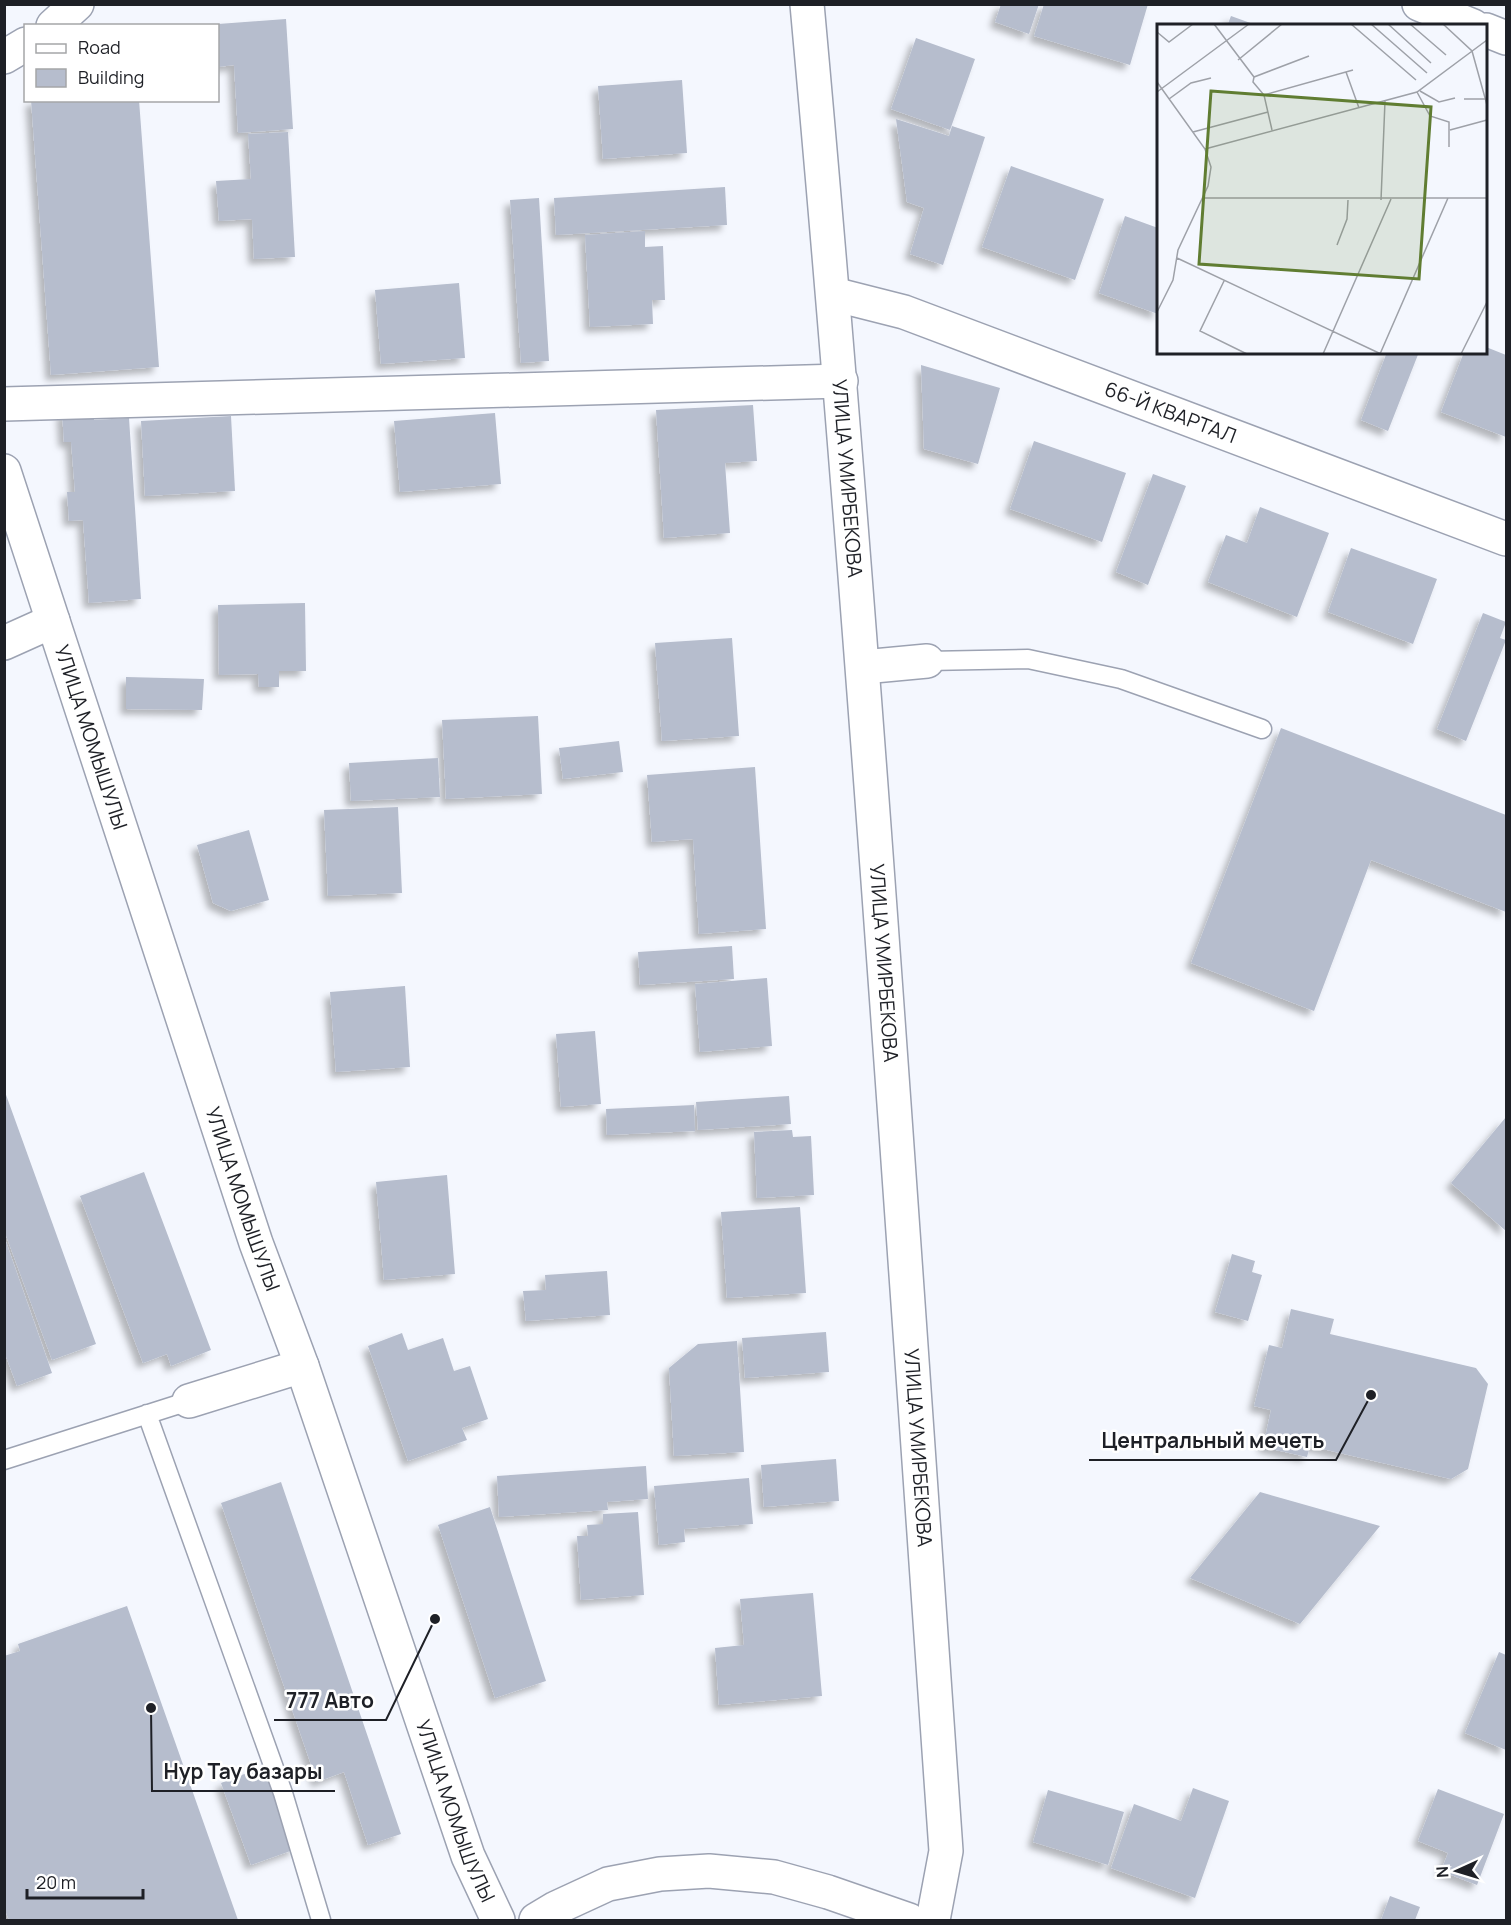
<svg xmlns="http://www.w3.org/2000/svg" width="1511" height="1925" viewBox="0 0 1511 1925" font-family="Manrope,sans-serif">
  <defs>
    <filter id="shadow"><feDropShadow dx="-5.5" dy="5.5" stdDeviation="3" flood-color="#0004"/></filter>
  </defs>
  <rect width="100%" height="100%" fill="#f4f7fe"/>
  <!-- building -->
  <path fill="#b6bdcd" filter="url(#shadow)" d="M1001,4H1039L1029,34L995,22Z
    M1044,4H1148L1130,65L1034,36Z
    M1231,16L1256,25V26H1227Z
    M286,19L293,129L238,133L234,65L218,67V24Z
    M916,38L975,59L950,130L891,109Z
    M682,80L687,153L603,159L598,86Z
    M31,100H139L159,367L51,375Z
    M896,119L949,136L952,126L985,137L943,265L910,254L924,208L907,202Z
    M288,132L295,257L254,259L252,219L219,221L216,181L251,179L248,134Z
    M1011,166L1104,199L1075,280L982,247Z
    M725,187L727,225L556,235L554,198Z
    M539,198L549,361L521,363L510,200Z
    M1125,216L1158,228V314L1099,293Z
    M645,231V247L663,246L665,300H652L653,324L590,327L585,235Z
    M459,283L465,358L381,364L375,290Z
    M1486,347L1506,355V437L1441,412L1464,352H1486Z
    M1387,352H1419L1388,431L1361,420Z
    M921,365L1000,388L978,464L924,449Z
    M753,405L757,461L725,463L730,533L664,538L656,410Z
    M93,410L94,420L129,418L141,599L89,603L83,520L69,521L67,492H75L71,442H64L62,412Z
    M495,413L501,484L400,492L394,421Z
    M231,416L235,491L145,496L141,421Z
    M1034,441L1126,473L1102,542L1010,509Z
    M1153,474L1186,486L1148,585L1116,572Z
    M1260,507L1329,533L1297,617L1208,582L1226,535L1247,543Z
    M1351,548L1437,579L1413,644L1328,612Z
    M305,603L306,671H279V687H259L258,674L219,675L218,605Z
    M1483,613L1506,622L1500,638L1506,640L1466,741L1437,729Z
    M732,638L739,736L662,741L655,643Z
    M126,677L204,679L202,710L126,709Z
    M538,716L542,794L446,799L442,720Z
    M1281,728L1506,815V912L1371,860L1314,1011L1191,963Z
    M619,741L623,772L563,779L559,748Z
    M438,758L440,797L351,801L349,763Z
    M755,767L766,929L699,934L693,839L652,842L647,775Z
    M398,807L402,893L328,896L324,810Z
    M249,830L269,900L231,911L213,903L197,845Z
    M732,946L734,979L640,985L638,952Z
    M767,978L772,1046L700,1052L695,984Z
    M405,986L410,1067L336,1072L330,992Z
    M595,1031L601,1104L561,1107L556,1034Z
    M5,1092L96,1344L52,1360L4,1230Z
    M789,1096L791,1124L698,1130L696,1102Z
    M694,1105L695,1131L607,1135L606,1109Z
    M1506,1117V1231L1451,1183Z
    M792,1130L793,1137L811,1136L814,1195L757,1198L754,1132Z
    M144,1172L211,1350L171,1366L167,1354L143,1363L80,1196Z
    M447,1175L455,1274L384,1280L376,1182Z
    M800,1207L806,1293L727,1298L721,1212Z
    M5,1239L52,1373L17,1386L4,1351Z
    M1232,1254L1255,1261L1252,1272L1262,1275L1248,1321L1215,1312Z
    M607,1271L610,1315L526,1321L523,1291L546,1290L545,1275Z
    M1291,1309L1334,1319L1330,1334L1476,1368L1488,1384L1468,1469L1451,1479L1310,1446L1307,1457L1263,1447L1271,1410L1254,1406L1269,1345L1282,1348Z
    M826,1332L829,1372L745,1378L742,1338Z
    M402,1333L408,1350L443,1338L454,1371L470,1366L488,1419L462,1428L467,1440L408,1461L368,1346Z
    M737,1341L744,1452L674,1456L669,1368L698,1344Z
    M836,1459L839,1501L764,1507L761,1465Z
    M646,1466L648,1499L607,1502L608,1510L499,1517L497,1476Z
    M749,1478L753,1524L684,1529L685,1542L659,1545L654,1486Z
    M281,1482L401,1834L368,1845L344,1772L317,1782L221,1503Z
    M1260,1492L1380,1526L1300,1624L1190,1578Z
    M490,1507L546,1681L495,1698L438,1525Z
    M638,1512L644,1595L581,1600L577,1536H588L587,1525L603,1524V1514Z
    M813,1593L822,1696L719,1705L715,1648L744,1645L740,1599Z
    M127,1606L238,1920H9L4,1908V1656L20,1651L18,1644Z
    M1499,1652L1506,1655V1750L1465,1733Z
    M265,1766L296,1849L251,1865L221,1783Z
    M1193,1788L1229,1801L1195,1898L1111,1868L1134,1804L1181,1821Z
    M1438,1789L1504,1814L1477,1885L1441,1871L1448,1853L1418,1841Z
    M1048,1790L1124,1812L1108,1865L1033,1842Z
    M1390,1896L1420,1907L1415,1920H1381Z"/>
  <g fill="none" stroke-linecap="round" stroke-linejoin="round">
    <!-- lane casing -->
    <g stroke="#9ca2b2" stroke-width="21">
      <path id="lane" d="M927,661L1028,659L1121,679L1262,729
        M147,1414L283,1793L321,1920
        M4,1460L189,1401"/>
    </g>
    <!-- street casing -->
    <g stroke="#9ca2b2" stroke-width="36">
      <g id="street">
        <path id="s1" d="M807,4C863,619 903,1235 946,1851L933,1920"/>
        <path d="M1419,4L1473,26"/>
        <path d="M53,26L77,4"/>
        <path d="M1486,30L1506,38"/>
        <path d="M4,57L26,44"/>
        <path id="s2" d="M833,294L904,312L1506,539"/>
        <path d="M4,404L841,381"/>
        <path id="s3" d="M4,471L256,1243L302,1366L468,1856L498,1920"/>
        <path d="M4,643L53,621"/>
        <path d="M863,667L927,661"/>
        <path d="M189,1401L302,1366"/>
        <path d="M536,1920L556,1908L608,1884L660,1874L709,1871L774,1877L828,1892L909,1920"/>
      </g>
    </g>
    <!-- lane -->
    <use href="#lane" stroke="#fff" stroke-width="18"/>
    <!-- street -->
    <use href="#street" stroke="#fff" stroke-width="33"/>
  </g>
  <g text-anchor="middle" stroke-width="5" stroke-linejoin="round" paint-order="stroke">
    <!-- street labels -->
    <g font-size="20" fill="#1e2026" stroke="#fff">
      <text dy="7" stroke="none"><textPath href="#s2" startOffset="358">66-Й КВАРТАЛ</textPath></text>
      <text dy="7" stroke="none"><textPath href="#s1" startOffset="476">УЛИЦА УМИРБЕКОВА</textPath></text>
      <text dy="7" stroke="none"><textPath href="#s3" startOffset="280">УЛИЦА МОМЫШУЛЫ</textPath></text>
      <text dy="7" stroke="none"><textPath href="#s1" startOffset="962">УЛИЦА УМИРБЕКОВА</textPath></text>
      <text dy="7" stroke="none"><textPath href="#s3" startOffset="766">УЛИЦА МОМЫШУЛЫ</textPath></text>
      <text dy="7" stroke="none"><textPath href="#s1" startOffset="1448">УЛИЦА УМИРБЕКОВА</textPath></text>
      <text dy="7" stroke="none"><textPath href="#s3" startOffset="1414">УЛИЦА МОМЫШУЛЫ</textPath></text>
    </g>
  </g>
  <!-- overview -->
  <g transform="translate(1157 24)">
    <rect width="330" height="330" fill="#f4f7fe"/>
    <path fill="none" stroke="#9ea1a8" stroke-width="1.5" d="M57,0L97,53L152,32M194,0L259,56M214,0L270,49M231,0L274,39M253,0L289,31M286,0L315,27L330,81M0,8L12,18L36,0M81,36L125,0M189,48L202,84M97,53L96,58L107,71L115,106M0,58L48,125L54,143L51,162L21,226L16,256L0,288M263,67L282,78L298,74M0,68L92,0M260,68L273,92L292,98V123M107,71L196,46M12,75L34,59L54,54M307,75H328M293,106L330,96M36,108L111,88M48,125L260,68L330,16M46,174H330M224,176L228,77M180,221L190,195L191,176M20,234L224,330M67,257L43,307L90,330M166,330L234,175M223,330L291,174M304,330L330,278"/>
    <path fill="#607d32" fill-opacity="0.15" stroke="#607d32" stroke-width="3" d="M54,67L274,83L262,255L42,240Z"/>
    <rect width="330" height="330" fill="none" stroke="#1e2026" stroke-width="3"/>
  </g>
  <!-- callouts -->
  <path fill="none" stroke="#1e2026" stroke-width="2" d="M1371 1395L1336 1460H1089M435 1619L386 1720H274M151 1708L152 1791H335"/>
  <g fill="#1e2026" stroke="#fff" stroke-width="2">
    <circle cx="1371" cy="1395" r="6"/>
    <circle cx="435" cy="1619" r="6"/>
    <circle cx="151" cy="1708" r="6"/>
  </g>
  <g font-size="21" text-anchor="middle" font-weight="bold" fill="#1e2026" stroke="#fff" stroke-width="5" stroke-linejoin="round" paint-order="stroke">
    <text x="1213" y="1448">Центральный мечеть</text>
    <text x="330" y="1708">777 Авто</text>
    <text x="243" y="1779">Нур Тау базары</text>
  </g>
  <!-- border -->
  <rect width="1511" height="1925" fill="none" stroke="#1e2026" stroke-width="12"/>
  <!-- legend -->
  <rect x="24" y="24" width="195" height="78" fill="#ffffff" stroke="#a5a6a8" stroke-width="1.5"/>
  <rect x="36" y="44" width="30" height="9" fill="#ffffff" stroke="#a5a6a8" stroke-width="1.5"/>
  <text x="78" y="54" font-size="18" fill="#1e2026">Road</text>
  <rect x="36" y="69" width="30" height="18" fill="#b6bdcd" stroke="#a5a6a8" stroke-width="1.5"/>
  <text x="78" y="84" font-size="18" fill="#1e2026">Building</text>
  <!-- north arrow -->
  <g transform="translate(1457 1871) rotate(266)" stroke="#ffffff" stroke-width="4.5" paint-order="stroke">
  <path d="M0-4.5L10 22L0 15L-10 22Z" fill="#1e2026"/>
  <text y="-9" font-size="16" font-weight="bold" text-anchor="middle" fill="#1e2026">N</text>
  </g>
  <!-- scale -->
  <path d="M27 1889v9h116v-9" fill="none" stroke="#1e2026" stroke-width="3"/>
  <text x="36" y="1889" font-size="18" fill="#1e2026" stroke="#ffffff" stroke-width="4.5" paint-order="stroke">20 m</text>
</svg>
